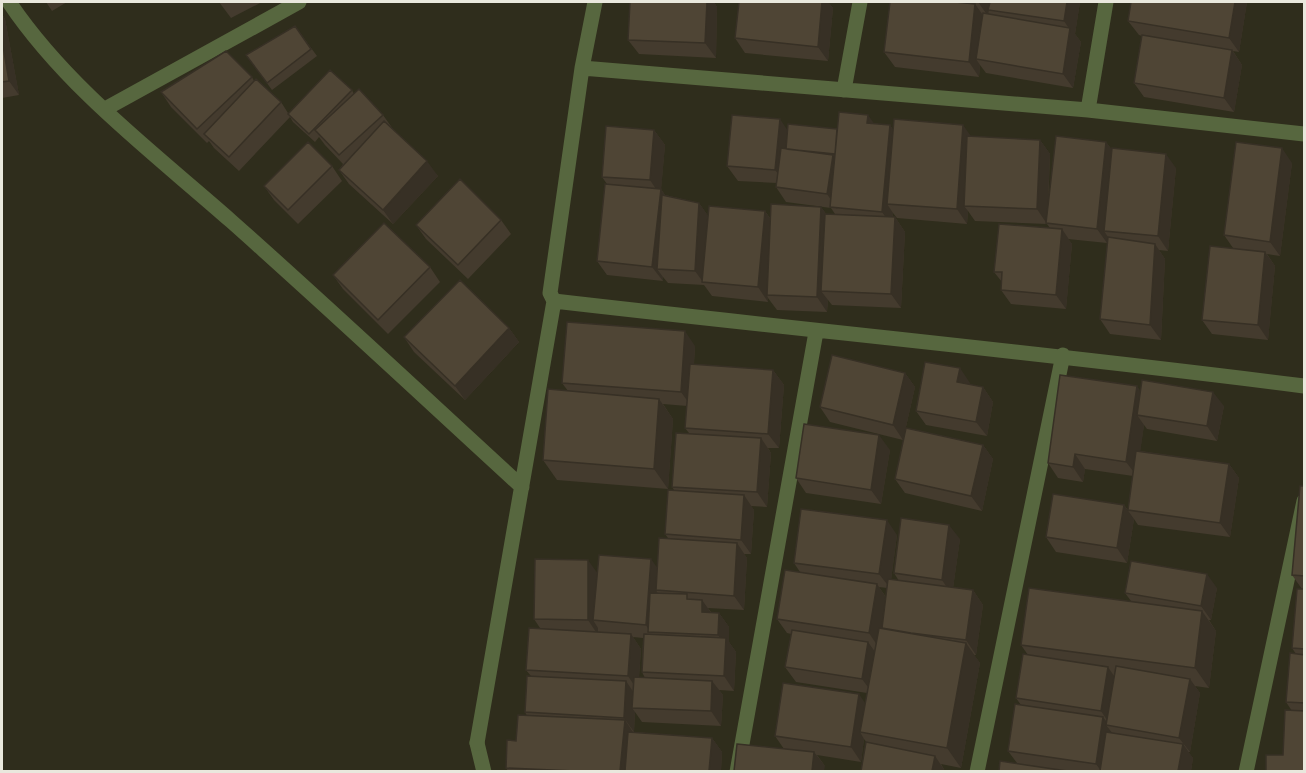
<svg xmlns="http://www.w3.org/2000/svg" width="1306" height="773" viewBox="0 0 1306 773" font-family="'Source Sans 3',sans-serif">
  <rect width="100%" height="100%" fill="#2f2d1c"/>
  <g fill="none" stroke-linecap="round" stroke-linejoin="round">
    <!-- service -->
    <path stroke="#57673f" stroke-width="15" d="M477,743L484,772"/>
    <!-- minor -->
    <path stroke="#57673f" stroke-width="15" d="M9,2C66,87 154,153 231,221C329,308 425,398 522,487
      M582,68L1088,110L1304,134
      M844,90L860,2
      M105,109L299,2
      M1088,110L1106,2
      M554,301C804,330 1055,354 1304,386
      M477,743L554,301L550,293L582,68L595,2
      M737,772L816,332
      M977,772L1063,355
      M1246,772L1304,501"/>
  </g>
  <!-- wall -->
  <path fill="#443b2e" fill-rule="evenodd" d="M46,2H67L52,11Z
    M219,2H262L231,18Z
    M630,2H714L717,7L716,58L639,54L628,40Z
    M739,2H828L833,8L828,61L745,53L735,38Z
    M890,2H1080L1075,34L1081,42L1073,88L986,73L980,65L979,77L895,67L884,52Z
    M1247,2L1239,52L1233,51L1242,65L1234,112L1144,97L1134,83L1142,36L1139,35L1128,21Z
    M2,14L5,19L19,95L2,98Z
    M295,26L317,56L272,90L246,55Z
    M252,77L254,81L281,102L288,113L352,90L354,94L383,115L393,129L438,176L393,224L349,184L339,170L343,164L325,145L319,137L315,142L293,122L290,117L239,171L214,148L209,141L207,143L171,107L161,92Z
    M875,124L890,125L893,130L971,136L1040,140L1050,154L1048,211L1106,142L1112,150L1176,168L1168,251L1159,250L1165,259L1161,340L1110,334L1100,319L1108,237L1107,243L1068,239L1072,244L1066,309L1011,304L1001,290L1002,282L994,272L1050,228L1047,224L975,221L968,211L967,224L897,218L893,213V217H895L905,232L901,308L832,305L828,300L827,312L777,310L768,298V302L712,296L704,285L668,283L663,277V281L607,275L597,261L607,184L602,177L654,130L665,145L661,189L665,195L699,203L708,216L765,211L770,218L821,207L826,214H835L831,208L786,202L776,187L777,183L738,181L727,166L788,131L837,129Z
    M1292,163L1280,256L1267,254L1275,266L1268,340L1212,334L1202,320L1233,248L1224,235Z
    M332,166L342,181L298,224L274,200L264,186Z
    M501,220L511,234L468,279L426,239L416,225Z
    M430,267L440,282L388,334L343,289L333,275Z
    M509,328L519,342L465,400L414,352L404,337Z
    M695,346L694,364L773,370L784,385L779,448H768L771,453L767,507L751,506L754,510L751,554H744L747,558L744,610L708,608L711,612L719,613L729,627V642L736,652L734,691L719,690L723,695L721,726L642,722L635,712L634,732L712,738L722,752L721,771H508L506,768L527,716L525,712L531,676L526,670L540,628L534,619L597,572L657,567L668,538L665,534L674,490L672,487L689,433L685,428L687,406L663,404L673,419L668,489L557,480L543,460L568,391L562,383ZM633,637L643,638L642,672L645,678L639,677L641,649Z
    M905,373L915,387L903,440L830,422L820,407Z
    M970,383V385L983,387L993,402L987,436L926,425L916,411Z
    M1141,390L1224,406L1217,441L1147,429L1144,425L1140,451L1229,464L1239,478L1230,537L1138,525L1134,519L1127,563L1056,552L1046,537L1124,505L1128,510L1133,476L1085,469L1083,482L1058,478L1048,463Z
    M983,445L993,459L982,511L905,493L895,479Z
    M890,450L881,504L806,493L796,478Z
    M1305,486V771L1283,755L1292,711L1286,702L1296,654L1292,648L1302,589L1292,575Z
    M897,535L891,580L899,581L894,573L960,539L953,588L973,590L983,605L976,655H974L980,663L961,768L941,764L945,771L867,743L864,739L861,762L817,755L825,766L784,749L775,736L865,703L867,693L796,682L785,667L791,634L787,633L777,619L800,572L794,563ZM879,587L887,588L886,597Z
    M1217,588L1211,620H1209L1216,631L1209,688L1195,686L1200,693L1190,752H1188L1193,758L1191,771H999L1017,763L1008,751L1021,705L1016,698L1028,655L1021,645L1131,601L1125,593Z"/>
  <!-- shaded-wall -->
  <path fill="#373025" d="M707,2H714L717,7L716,58L705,43Z
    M822,2H828L833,8L828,61L818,47Z
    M978,2H990L988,16Z
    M1067,2H1080L1075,34L1081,42L1073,88L1063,74L1070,30L1064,21Z
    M1235,2H1247L1239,52L1229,38Z
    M975,4L985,18L976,59L980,65L979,77L969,62Z
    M2,14L5,19L19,95L9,81L2,40Z
    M1232,50L1242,65L1234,112L1224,98Z
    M868,115L878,129L867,123Z
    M780,119L790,134L786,184L775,170Z
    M890,125L900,140L887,204L893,213L892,226L882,212Z
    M963,125L973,139L964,206L968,211L967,224L957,209Z
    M654,130L665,145L661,191V189L671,204L657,269L663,277V281L652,267L660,195L650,180Z
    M1040,140L1050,154L1047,224L1037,209Z
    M1106,142L1117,156L1104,231L1108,237L1107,243L1097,229Z
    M1282,148L1292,163L1280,256L1270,242Z
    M1166,154L1176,168L1168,251L1158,236Z
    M833,155L843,169L837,209L827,194Z
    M427,161L438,176L393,224L383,210Z
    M699,203L709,217L703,282L695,271Z
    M821,207L832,221L821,291L828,300L827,312L817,297Z
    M765,211L775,226L767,295L768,298V302L758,287Z
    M895,217L905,232L901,308L891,294Z
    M1062,229L1072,244L1066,309L1056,295Z
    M1155,244L1165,259L1161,340L1150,325Z
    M1265,252L1275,266L1268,340L1258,325Z
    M509,328L519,342L465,400L455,386Z
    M685,331L695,346L691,406L681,392Z
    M960,368L970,383L967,397L957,382Z
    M773,370L784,385L779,448L768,434Z
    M905,373L915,387L903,440L893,425Z
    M1137,386L1147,400L1137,415L1144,425L1137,476L1126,462Z
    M983,387L993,402L987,436L976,422Z
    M1213,392L1224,406L1217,441L1207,426Z
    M659,399L673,419L668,489L654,469Z
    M879,435L890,450L881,504L871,490Z
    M761,438L771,453L767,507L757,492Z
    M983,445L993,459L982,511L971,496Z
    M1075,454L1085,469L1083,482L1073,467Z
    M1229,464L1239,478L1230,537L1220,523Z
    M744,495L754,510L751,554L741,540Z
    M1124,505L1134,519L1127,563L1117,548Z
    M887,520L897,535L890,588L879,574Z
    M949,525L960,539L952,595L942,580Z
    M737,543L747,558L744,610L734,596Z
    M651,559L661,573L656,590L659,596L650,632L646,625Z
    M588,560L598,574L593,620L598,628V635L588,620Z
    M1207,574L1217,588L1211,620L1201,606Z
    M877,584L887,599L879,648L869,633Z
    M973,590L983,605L976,655L966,640Z
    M702,600L712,614L702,612Z
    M1202,611L1216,631L1209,688L1195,668Z
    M719,613L729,627V642L736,652L734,691L724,676L725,645L718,635Z
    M631,634L641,649L638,691L628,676Z
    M868,642L878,656L873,694L862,679Z
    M966,643L980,663L961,768L947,748Z
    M1108,667L1118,682L1111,726L1101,711Z
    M1190,679L1200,693L1190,752L1179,738Z
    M626,681L636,696L632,708L635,712L634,732L624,718Z
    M712,681L723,695L721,726L711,711Z
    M859,694L869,709L860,732L864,739L861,762L851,747Z
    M1103,717L1109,725H1106L1113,734L1101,771L1096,764Z
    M625,720L635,735L631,771H620Z
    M712,738L722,752L721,771H709Z
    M1183,744L1193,758L1191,771H1178Z
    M814,752L825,766L824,771H812Z
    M935,756L945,771H932Z"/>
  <!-- building -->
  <path fill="#4f4535" stroke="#373025" stroke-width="1.5" d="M630,2H707L705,43L628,40Z
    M739,2H822L818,47L735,38Z
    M890,2H955L975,4L969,62L884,52Z
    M990,2H1067L1064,21L988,10Z
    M1131,2H1235L1229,38L1128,21Z
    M983,13L1070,28L1063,74L976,59Z
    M295,26L311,49L267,83L246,55Z
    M1142,35L1232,50L1224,98L1134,83Z
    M2,40L9,81L2,82Z
    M226,51L252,77L197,129L161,92Z
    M330,70L352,90L309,134L288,114Z
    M256,79L281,102L229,157L204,134Z
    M359,89L383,115L339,155L315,130Z
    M839,112L868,115L867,123L890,125L882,212L830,207Z
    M732,115L780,119L775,170L727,166Z
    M894,119L963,125L957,209L887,204Z
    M384,121L427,161L383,210L339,170Z
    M788,124L837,129L835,154L786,149Z
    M606,126L654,130L650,180L602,177Z
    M967,136L1040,140L1037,209L964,206Z
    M1056,136L1106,142L1097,229L1046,223Z
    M308,142L332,166L288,210L264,186Z
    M1236,142L1282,148L1270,242L1224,235Z
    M781,148L833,155L827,194L776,187Z
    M1112,148L1166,154L1158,236L1104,231Z
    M460,179L501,220L458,265L416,225Z
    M605,184L661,189L652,267L597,261Z
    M662,195L699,203L695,271L657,269Z
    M771,204L821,207L817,297L767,295Z
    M709,206L765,211L758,287L702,282Z
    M825,214L895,217L891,294L821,291Z
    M384,223L430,267L378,320L333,275Z
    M999,224L1062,229L1056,295L1001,290L1002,272H994Z
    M1108,237L1155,244L1150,325L1100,319Z
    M1210,246L1265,252L1258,325L1202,320Z
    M460,280L509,328L455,386L404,337Z
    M567,322L685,331L681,392L562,383Z
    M832,355L905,373L893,425L820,407Z
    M925,362L960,368L957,382L983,387L976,422L916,411Z
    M690,364L773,370L768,434L685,428Z
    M1060,375L1137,386L1126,462L1075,454L1073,467L1048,463Z
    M1142,380L1213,392L1207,426L1137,415Z
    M548,389L659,399L654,469L543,460Z
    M804,424L879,435L871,490L796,478Z
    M906,428L983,445L971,496L895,479Z
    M676,433L761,438L757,492L672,487Z
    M1136,451L1229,464L1220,523L1128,510Z
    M1300,486H1305V576L1292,575Z
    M668,490L744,495L741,540L665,534Z
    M1053,494L1124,505L1117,548L1046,537Z
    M801,509L887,520L879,574L794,563Z
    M901,518L949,525L942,580L894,573Z
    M659,538L737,543L734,596L656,590Z
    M599,555L651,559L646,625L593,620Z
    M535,559L588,560V620L534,619Z
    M1131,561L1207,574L1201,606L1125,593Z
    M785,570L877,584L869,633L777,619Z
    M888,579L973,590L966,640L911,633L882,628Z
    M1029,588L1202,611L1195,668L1021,645Z
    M1297,589H1305V649L1292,648Z
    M650,593L687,594V599L702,600V612L719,613L718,635L648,632Z
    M529,628L631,634L628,676L526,670Z
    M879,628L966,643L947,748L860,732Z
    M792,630L868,642L862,679L785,667Z
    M644,634L726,638L724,676L642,672Z
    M1290,653L1305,655V703L1286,702Z
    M1023,654L1108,667L1101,711L1016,698Z
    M1116,666L1190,679L1179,738L1106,725Z
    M527,676L626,681L624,718L525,712Z
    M634,677L712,681L711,711L632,708Z
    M783,683L859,694L851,747L775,736Z
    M1015,704L1103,717L1096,764L1008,751Z
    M1285,710L1305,711V771H1266V755H1283Z
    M518,715L625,720L620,771H575L506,768L507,740L516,741Z
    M628,732L712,738L709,771H625Z
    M1106,732L1183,744L1178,771H1100Z
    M866,742L935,756L932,771H861Z
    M737,744L814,752L812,771H734Z
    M1000,761L1067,771H999Z"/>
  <!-- border -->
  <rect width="1306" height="773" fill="none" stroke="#e9e8dd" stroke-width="6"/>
</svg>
